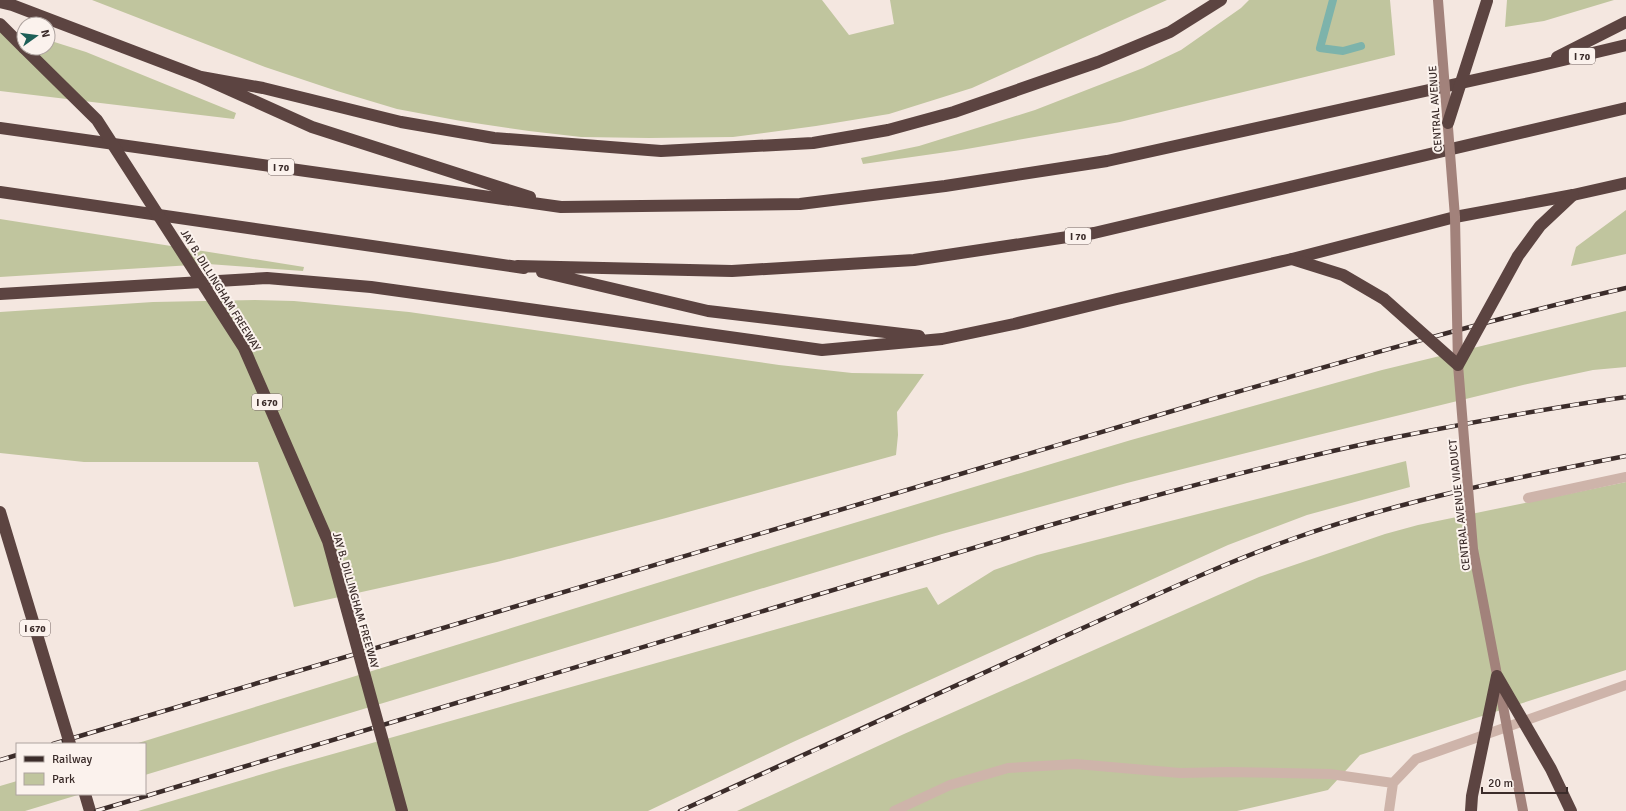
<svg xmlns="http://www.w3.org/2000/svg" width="1626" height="811" viewBox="0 0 1626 811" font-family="Signika,sans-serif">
  <rect width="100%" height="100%" fill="#f4e7e0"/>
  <!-- green -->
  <path fill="#c0c59e" d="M92,0H822L849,35L894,24L890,0H1167L972,88L889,114L816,126L733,137L649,138L581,137L529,131L461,121L397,109L337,91L265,67Z
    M1249,0H1390L1395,55L1120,122L961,150L863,164L861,158L919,146L1035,110L1143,68L1181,50L1241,8Z
    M1507,0H1614L1544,21L1505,27Z
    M0,29L24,34V48H48V40L86,52L236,113L234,119L0,91Z
    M1626,210V254L1571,266L1576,247Z
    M0,219L304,267L303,271L208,264L0,277Z
    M255,300L294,301L409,312L779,365L852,373L924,374L897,412L898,435L896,455L666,518L497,562L294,607L258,462H84L0,453V312L153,302Z
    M1626,311V367L1593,370L1523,385L1310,437L1127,483L942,534L145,775V744H135L774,547L1131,440L1382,370Z
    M1406,461L1410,487L1307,515L1228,545L793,742L648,811H138L283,768L927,587L938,605L994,570L1037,555Z
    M1626,482V670L1360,755L1328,790L1237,811H737L904,734L1259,577L1385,534L1418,525Z
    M17,781V794H81L25,811H0V786Z"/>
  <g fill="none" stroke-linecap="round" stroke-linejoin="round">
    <!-- stream -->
    <path stroke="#7db3ab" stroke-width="8" d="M1333,0L1320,48L1343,51L1361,46"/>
    <!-- service -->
    <path stroke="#ceb4aa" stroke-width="10" d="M1528,498L1626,477
      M894,811L950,785L1008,768L1076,764L1180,773L1228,772L1330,774L1393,783
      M1389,811L1393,783L1416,759L1626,685"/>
    <!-- motorway -->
    <path stroke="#5c4441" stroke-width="12" d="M0,2L12,5L201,77L312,127L530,197
      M0,24L24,48
      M1557,57L1626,22
      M201,77L263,88L401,122L494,138L661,151L813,143L888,130L954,112L1098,62L1170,32L1221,0
      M0,128L561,207L800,204L945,186L1107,161L1538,66L1626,45
      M0,192L524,268
      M517,266L732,271L914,260L1094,233L1626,108
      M542,272L708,311L919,336
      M0,294L267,278L371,287L822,350L942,339L1014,324L1117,299L1292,259L1455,217L1573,195L1626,183
      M85,794L90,811"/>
    <!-- rail casing -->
    <g stroke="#3b2c2a" stroke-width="4.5">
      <path id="rail" d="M53,744L1216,398C1352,359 1488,320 1626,288
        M0,760L17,755
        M96,811L1040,528C1158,494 1276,462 1397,437C1473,422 1549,408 1626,397
        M680,811C806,755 931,697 1056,640C1135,605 1213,567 1295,538C1403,500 1514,478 1626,456"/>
    </g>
    <!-- rail -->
    <use href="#rail" stroke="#fbf2ed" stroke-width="3" stroke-dasharray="9" stroke-linecap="butt"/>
    <!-- secondary-bridge -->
    <path stroke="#a2827b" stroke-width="10" d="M1438,0L1455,217L1458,365L1473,549L1523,811"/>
    <!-- motorway-bridge -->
    <path stroke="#5c4441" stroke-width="12" d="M24,48L97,120L244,348L328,541L402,811
      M1448,123L1487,1
      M1292,259L1343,275L1384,299L1458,365L1518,256L1540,226L1573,195
      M0,512L70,744
      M1497,676L1551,769L1571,811
      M1471,811L1472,796L1497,676"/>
  </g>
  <g text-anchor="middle" stroke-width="4" stroke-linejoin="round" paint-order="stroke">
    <!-- shield labels -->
    <g fill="#fbf2ed" stroke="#756764" stroke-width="1">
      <rect x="1569" y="48" width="26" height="16" rx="3"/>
      <rect x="268" y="159" width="26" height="16" rx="3"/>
      <rect x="1065" y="228" width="26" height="16" rx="3"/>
      <rect x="252" y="394" width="30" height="16" rx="3"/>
      <rect x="20" y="620" width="30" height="16" rx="3"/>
    </g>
    <g font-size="10" font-weight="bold" fill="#3b2c2a">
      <text x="1582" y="60">I 70</text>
      <text x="281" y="171">I 70</text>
      <text x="1078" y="240">I 70</text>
      <text x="267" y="406">I 670</text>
      <text x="35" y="632">I 670</text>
    </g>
    <!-- street labels -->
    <g font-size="11" fill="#3b2c2a" stroke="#fbf2ed">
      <text transform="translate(1435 109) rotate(-94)" y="4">CENTRAL AVENUE</text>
      <text transform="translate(221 290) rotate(58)" y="4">JAY B. DILLINGHAM FREEWAY</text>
      <text transform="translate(1459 505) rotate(-96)" y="4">CENTRAL AVENUE VIADUCT</text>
      <text transform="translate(356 600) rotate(74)" y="4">JAY B. DILLINGHAM FREEWAY</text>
    </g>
  </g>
  <!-- legend -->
  <rect x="16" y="743" width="130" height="52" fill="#fbf2ed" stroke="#aea39f"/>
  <rect x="24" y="756" width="20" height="6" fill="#3b2c2a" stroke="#aea39f"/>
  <text x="52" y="763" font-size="12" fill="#3b2c2a">Railway</text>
  <rect x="24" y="773" width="20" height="12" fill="#c0c59e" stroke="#aea39f"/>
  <text x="52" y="783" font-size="12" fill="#3b2c2a">Park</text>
  <!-- north arrow -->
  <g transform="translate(36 36) rotate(76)"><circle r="19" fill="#fbf2ed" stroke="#aea39f"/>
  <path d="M0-3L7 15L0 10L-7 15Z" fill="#1d5f57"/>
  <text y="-6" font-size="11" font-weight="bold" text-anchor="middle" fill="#3b2c2a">N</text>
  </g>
  <!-- scale -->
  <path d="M1482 787v6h85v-6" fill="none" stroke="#3b2c2a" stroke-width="2"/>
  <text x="1488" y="787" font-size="12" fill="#3b2c2a" stroke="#fbf2ed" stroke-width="3" paint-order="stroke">20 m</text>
</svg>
